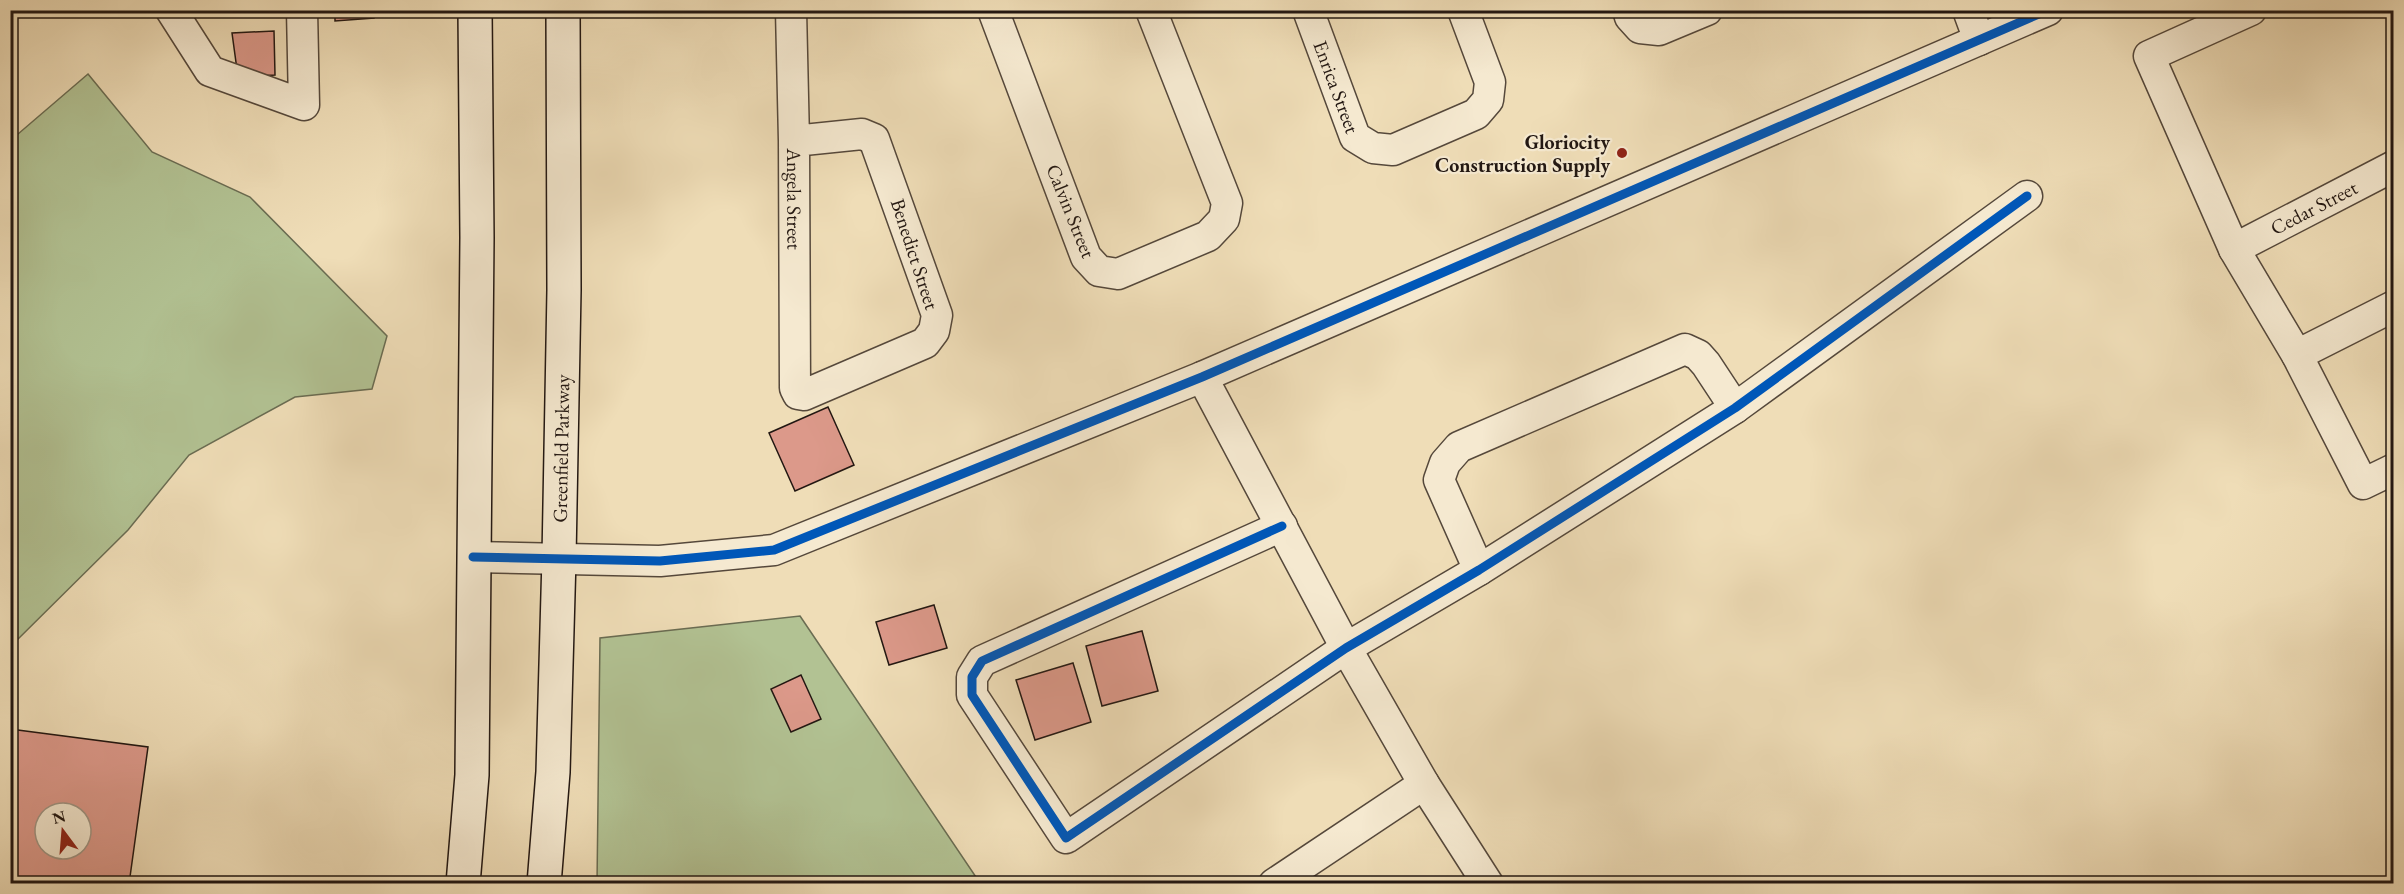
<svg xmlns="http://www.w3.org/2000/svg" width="2404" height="894" viewBox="0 0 2404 894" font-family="'EB Garamond',serif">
  <rect width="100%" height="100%" fill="#efddb7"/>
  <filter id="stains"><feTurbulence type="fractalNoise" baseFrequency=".00333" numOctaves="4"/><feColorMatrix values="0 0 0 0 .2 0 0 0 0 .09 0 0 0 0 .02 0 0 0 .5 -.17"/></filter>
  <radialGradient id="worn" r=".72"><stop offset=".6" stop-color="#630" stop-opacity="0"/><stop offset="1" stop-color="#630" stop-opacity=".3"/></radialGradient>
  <!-- green -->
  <path fill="#b2c293" stroke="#6a6c52" stroke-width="1.5" d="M88,74L152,152L250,197L387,336L372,389L295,397L189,455L128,530L11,646V140Z
    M800,616L980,883L597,884L600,638Z"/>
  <!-- building -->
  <path fill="#dc998a" stroke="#221712" stroke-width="1.5" fill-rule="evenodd" d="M335,10H374V18L335,21Z
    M274,31L275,75L238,77L232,33Z
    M828,407L854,465L795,491L769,433Z
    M934,605L947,648L889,665L876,622Z
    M1142,631L1158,691L1102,706L1086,646Z
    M1073,663L1091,722L1035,740L1016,680Z
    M801,675L821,719L791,732L771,689Z
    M10,729L148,747L129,884H10ZM45,813H81V849H45Z"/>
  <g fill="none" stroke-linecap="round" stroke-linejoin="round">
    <!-- minor casing -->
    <g stroke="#55483b" stroke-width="33">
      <g id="minor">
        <path d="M171,10L210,71L304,105L302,10"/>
        <path id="s1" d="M791,10L794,141L795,388L798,394L804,395L925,343L934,331L937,315L874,139L862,134L794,141"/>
        <path d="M993,10L1086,257L1099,271L1118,274L1208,236L1224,219L1227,203L1151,10"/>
        <path id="s2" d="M1308,10L1355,137L1373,148L1393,150L1476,114L1488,100L1490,82L1463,10"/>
        <path d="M1628,10L1630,17L1640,28L1659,30L1707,10"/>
        <path d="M1968,10L1979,40"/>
        <path d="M2251,10L2149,56L2234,249L2297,355L2363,484L2394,469"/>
        <path id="s3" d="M2234,249L2394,166"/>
        <path d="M2297,355L2394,306"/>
        <path d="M1202,377L1346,648L1424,784L1488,884"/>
        <path d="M1282,526L982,661L972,677V695L1066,838L1346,648L1479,570L1735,408L2027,196"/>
        <path d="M473,557L660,561L774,550L1202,377L2048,10"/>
        <path d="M1479,570L1439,480L1445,463L1459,447L1685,349L1698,355L1706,364L1735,408"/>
        <path d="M1274,884L1424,784"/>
      </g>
    </g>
    <!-- secondary casing -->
    <g stroke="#221712" stroke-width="36">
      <g id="secondary">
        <path d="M463,884L472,775L477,238L475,10"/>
        <path id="s4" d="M544,884L553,772L559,558L564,290L563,10"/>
      </g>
    </g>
    <!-- minor -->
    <use href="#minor" stroke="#f5e9d0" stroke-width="30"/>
    <!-- secondary -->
    <use href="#secondary" stroke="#f5e9d0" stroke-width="33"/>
    <!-- cycleway casing -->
    <g stroke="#f5e9d0" stroke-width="13">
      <path id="cycleway" d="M1282,526L982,661L972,677V695L1066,838L1346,648L1479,570L1735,408L2027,196
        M473,557L660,561L774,550L1202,377L2048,10"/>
    </g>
    <!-- cycleway -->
    <use href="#cycleway" stroke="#0057b8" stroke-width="9"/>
  </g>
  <!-- markers -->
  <circle fill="#8f2418" stroke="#f5e9d0" stroke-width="2" cx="1622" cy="153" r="6"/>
  <g text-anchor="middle" stroke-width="4.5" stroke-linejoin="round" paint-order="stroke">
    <!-- street labels -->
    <g font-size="20" fill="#221712" stroke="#f5e9d0">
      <text dy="7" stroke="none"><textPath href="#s2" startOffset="82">Enrica Street</textPath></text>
      <text dy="7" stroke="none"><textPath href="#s1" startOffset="189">Angela Street</textPath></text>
      <text dy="7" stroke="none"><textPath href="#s3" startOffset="90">Cedar Street</textPath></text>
      <text transform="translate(1071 211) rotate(68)" y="7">Calvin Street</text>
      <text transform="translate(915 254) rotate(72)" y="7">Benedict Street</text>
      <text dy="7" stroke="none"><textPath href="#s4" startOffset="436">Greenfield Parkway</textPath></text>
    </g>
    <!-- poi labels -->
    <g font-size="20" font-weight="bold" fill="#221712" stroke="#f5e9d0" text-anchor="end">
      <text x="1610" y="149">Gloriocity<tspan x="1610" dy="23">Construction Supply</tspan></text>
    </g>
  </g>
  <!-- margin -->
  <rect width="2404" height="894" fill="none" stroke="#efddb7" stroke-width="36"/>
  <rect x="12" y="12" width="2380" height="870" fill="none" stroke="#221712" stroke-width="3"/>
  <rect x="18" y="18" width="2368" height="858" fill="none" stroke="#221712" stroke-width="1.5"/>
  <!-- north arrow -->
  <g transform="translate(63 831) rotate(344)"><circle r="28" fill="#f5e9d0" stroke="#a19584" stroke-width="1.5"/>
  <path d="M0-4.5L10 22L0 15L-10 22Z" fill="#8f2418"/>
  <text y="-9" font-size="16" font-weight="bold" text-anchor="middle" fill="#221712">N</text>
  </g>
  <rect width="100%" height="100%" filter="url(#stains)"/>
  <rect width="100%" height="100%" fill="url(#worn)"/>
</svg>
